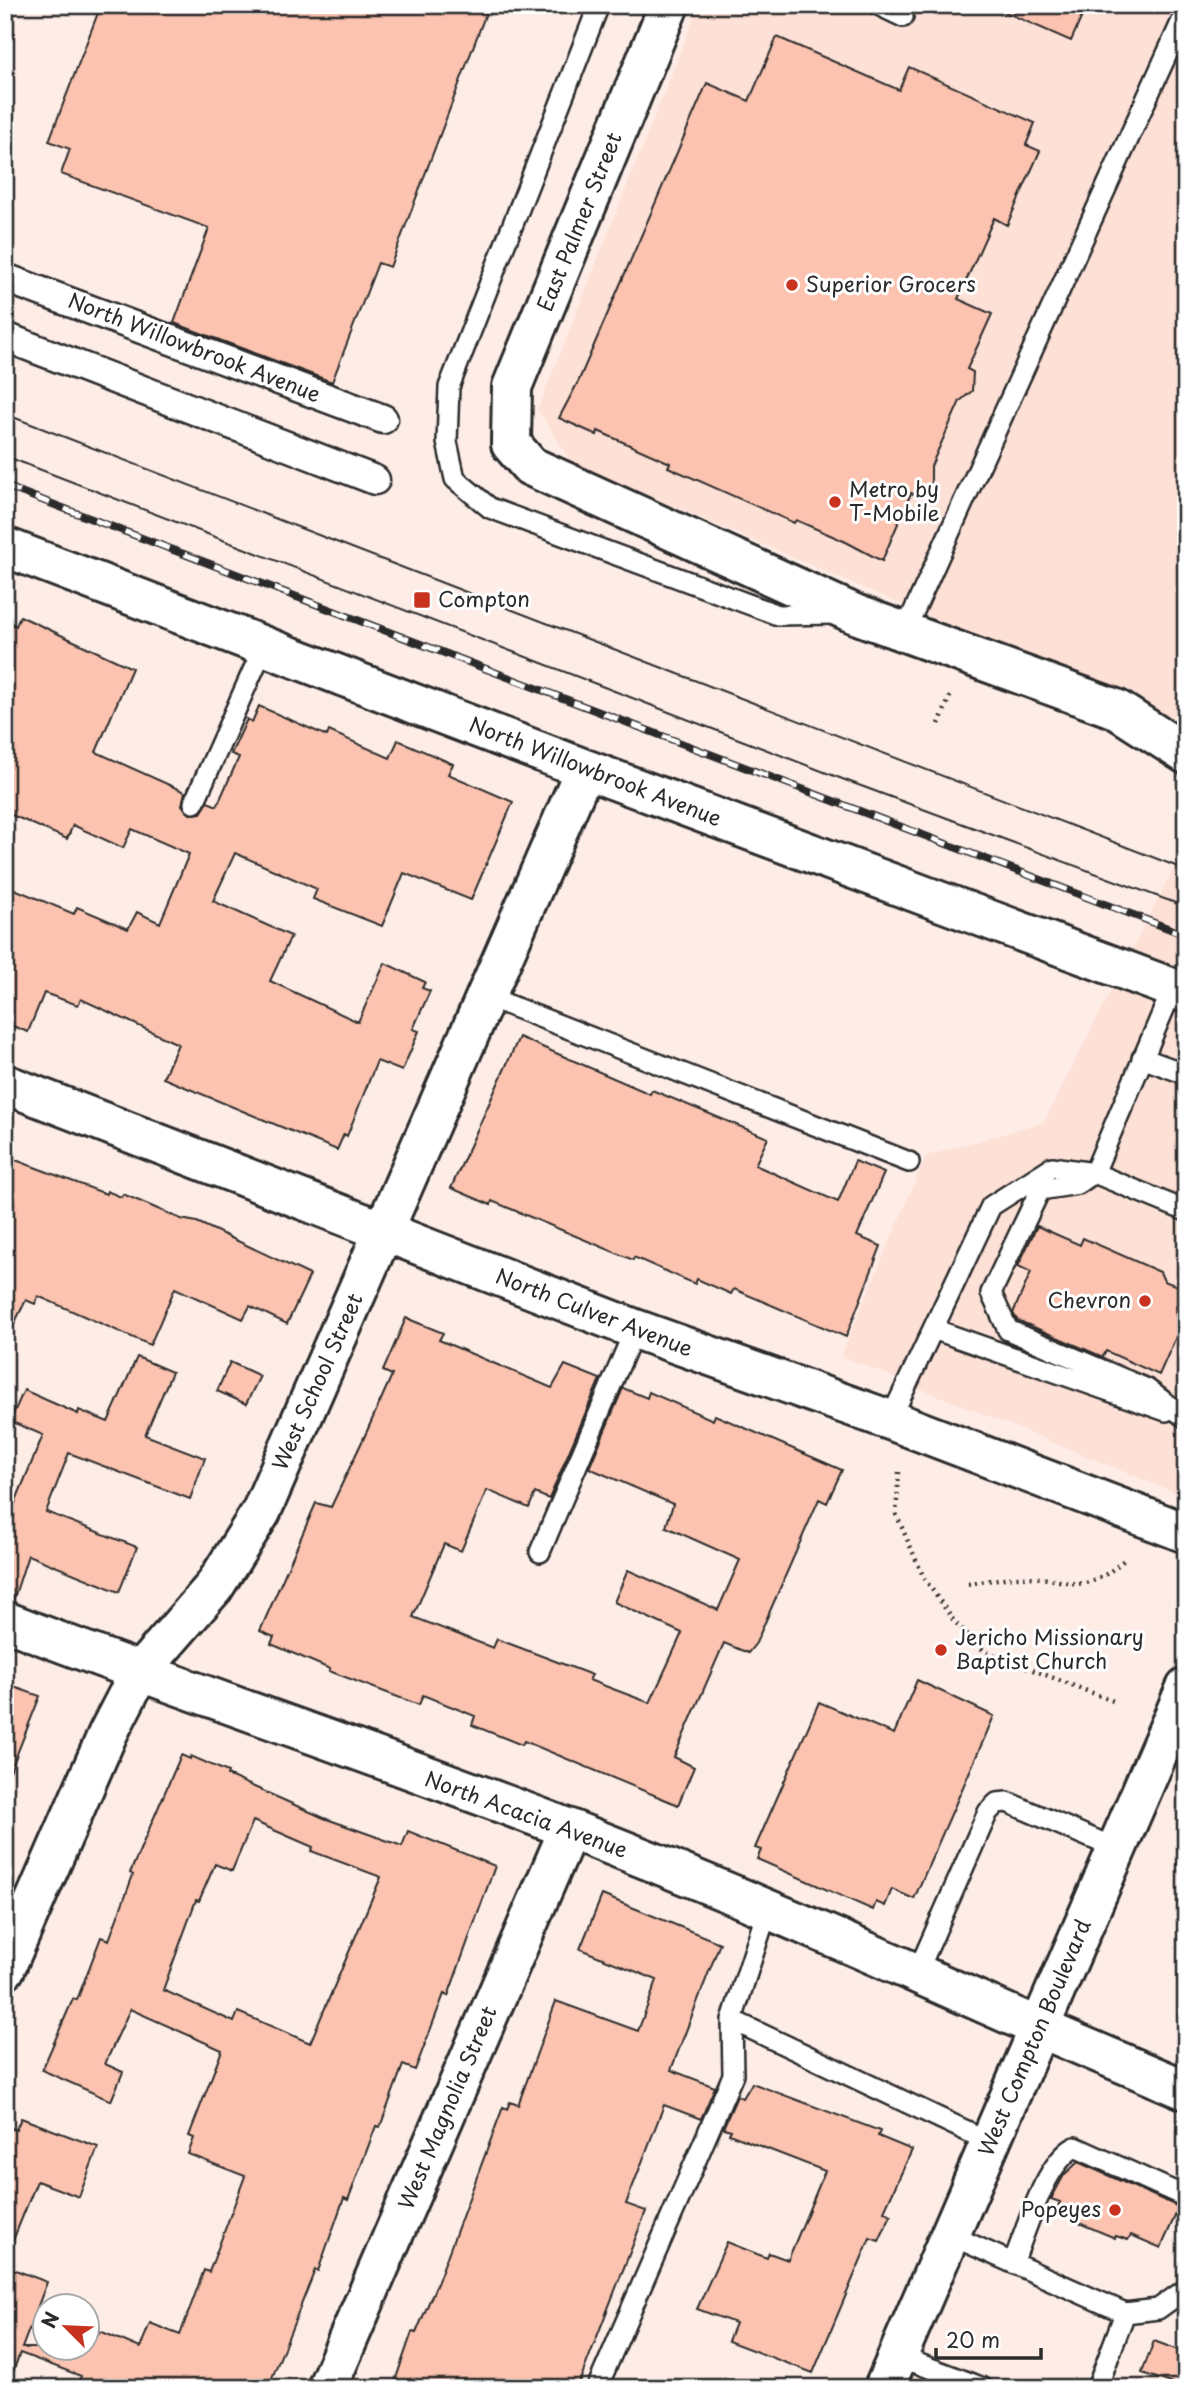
<svg xmlns="http://www.w3.org/2000/svg" width="1191" height="2393" viewBox="0 0 1191 2393" font-family="'Playpen Sans',sans-serif">
  <rect width="100%" height="100%" fill="#feede7"/>
  <filter id="ink" filterUnits="userSpaceOnUse"><feTurbulence type="fractalNoise" baseFrequency=".0143" numOctaves="2"/><feDisplacementMap in="SourceGraphic" scale="14" xChannelSelector="R" yChannelSelector="G"/><feConvolveMatrix kernelMatrix="1 2 1 2 8 2 1 2 1" color-interpolation-filters="sRGB"/></filter>
  <g filter="url(#ink)">
    <!-- built -->
    <path fill="#fde0d6" d="M699,5H1186V727L571,462L538,409Z
      M1186,844V1497L841,1356L926,1156L1044,1122Z"/>
    <!-- building -->
    <path fill="#fbc3b0" stroke="#2b2b2b" stroke-width="2" fill-rule="evenodd" d="M101,5H489L390,267L378,263L332,382L174,323L209,228L61,174L70,149L49,141Z
      M989,5H1087L1071,41Z
      M777,37L899,90L909,67L1035,123L1026,145L1040,151L1007,225L994,218L958,299L992,314L967,369L973,372L972,391L960,401L931,466V483L927,489L916,495L911,493L882,561L846,542L796,520L794,523L668,467L670,463L598,431L597,435L559,418L579,380L707,83L749,101Z
      M20,616L132,668L96,752L185,792L182,805L190,814L201,813L208,802L217,806L239,757L231,754L247,719L252,722L259,706L327,736L329,731L390,758L398,740L453,764L448,774L513,802L471,900L404,873L382,926L313,899L317,889L235,853L213,901L291,936L270,981L358,1022L385,963L425,982L422,988L430,991L413,1029L419,1031L402,1071L377,1061L347,1136L344,1134L337,1150L163,1078L178,1044L81,999L78,1005L44,993L28,1032L5,1023V885L74,914L77,907L128,929L137,912L160,923L189,854L132,829L123,848L73,825L67,839L5,812V621L16,626Z
      M519,1037L650,1094L652,1090L768,1138L755,1165L838,1202L855,1161L884,1173L857,1236L881,1246L846,1337L734,1289L731,1294L697,1279L695,1284L634,1257L633,1260L492,1201L491,1205L451,1188Z
      M5,1156L106,1194L107,1191L121,1197L123,1194L181,1219L197,1222L310,1275L287,1324L250,1306L243,1319L175,1288L150,1345L38,1296L35,1304L26,1300L5,1342Z
      M1037,1226L1080,1245L1083,1238L1160,1272L1164,1281L1183,1288L1175,1311L1180,1328L1159,1375L1106,1351L1103,1357L1017,1320L1013,1313L1031,1272L1018,1266Z
      M406,1318L443,1333L439,1340L552,1388L565,1365L600,1379L549,1499L535,1493L529,1508L487,1490L461,1551L444,1544L413,1617L493,1648L497,1639L592,1675L589,1680L650,1703L682,1633L614,1602L628,1570L718,1610L740,1560L666,1527L673,1504L589,1468L623,1388L647,1398L649,1392L713,1420L715,1415L842,1470L827,1503L819,1499L756,1643L748,1653L724,1643L674,1757L694,1767L678,1805L524,1741L522,1745L472,1725L475,1716L423,1695L419,1705L329,1671L330,1669L271,1644L274,1637L260,1631L316,1503L331,1507L367,1431L392,1375L383,1371Z
      M137,1357L172,1372L145,1435L205,1458L190,1499L69,1453L46,1512L137,1547L119,1592L28,1555L13,1601L5,1600V1527L43,1435L10,1421L24,1390L78,1414L79,1410L108,1422Z
      M230,1362L260,1376L246,1404L217,1391Z
      M917,1680L994,1716L914,1899L892,1889L885,1906L876,1902L873,1910L757,1859L761,1850L755,1848L819,1702L894,1734Z
      M5,1684L40,1696L7,1779H5Z
      M181,1755L190,1759L191,1756L228,1772L227,1775L324,1818L402,1846L408,1831L495,1866L448,1996L444,1994L415,2070L403,2065L380,2127L376,2126L348,2200L344,2198L318,2271L315,2270L268,2388H76L81,2376L20,2353L8,2386L5,2385V2266L47,2282L22,2348H88V2330L98,2334L100,2331L140,2348L150,2323L180,2335L204,2270L209,2272L245,2176L188,2154L194,2138L189,2136L222,2050L130,2009L105,2064L123,2072L111,2101L42,2070L73,1999L77,2000L101,1937L109,1940L133,1875L130,1873ZM253,1821L313,1847L311,1851L381,1877L310,2043L238,2012L234,2022L163,1990L196,1900L199,1901L215,1864L232,1871Z
      M602,1895L720,1943L671,2070L715,2087L701,2119L664,2105L626,2204L646,2211L577,2388H412L395,2381L412,2332L416,2333L438,2281L503,2107L507,2109L510,2102L518,2105L556,2001L638,2031L657,1980L580,1949Z
      M752,2083L880,2131L878,2136L912,2150L884,2211L891,2215L879,2241L870,2238L813,2373L728,2341L735,2323L697,2309L727,2242L767,2258L769,2253L788,2260L825,2171L729,2134L731,2130L723,2128L737,2096L743,2098Z
      M21,2118L98,2147L79,2197L37,2181L7,2255L5,2126L16,2130Z
      M1078,2162L1179,2207L1161,2248L1131,2235L1128,2240L1116,2236L1115,2238L1055,2213L1060,2202L1051,2199L1064,2175Z
      M1154,2341L1186,2353V2388L1142,2373Z"/>
    <g fill="none" stroke-linecap="round" stroke-linejoin="round">
      <!-- service casing -->
      <g stroke="#2b2b2b" stroke-width="24">
        <path id="service" d="M599,5L449,387L447,442L455,479L490,508L778,615L835,614
          M878,5L903,17
          M904,633L1186,12
          M194,803L264,646
          M1173,988L1094,1173L1078,1184L1040,1190L991,1293L1008,1330L1147,1389L1186,1418
          M488,997L909,1162
          M1142,1058L1186,1074
          M933,1329L1166,1411
          M890,1420L991,1206L1052,1167L1094,1173L1186,1211
          M540,1552L635,1329
          M917,1973L988,1812L997,1803L1007,1802L1117,1849
          M732,2020L990,2142
          M950,2235L1125,2313L1158,2309L1186,2289
          M1013,2263C1027,2229 1044,2164 1075,2147L1186,2197
          M898,2356L983,2388
          M597,2388L733,2075L732,2020L768,1908
          M1097,2388L1125,2313"/>
      </g>
      <!-- pedestrian casing -->
      <g stroke="#2b2b2b" stroke-width="33">
        <path id="pedestrian" d="M5,278L383,419
          M5,337L375,480"/>
      </g>
      <!-- minor casing -->
      <g stroke="#2b2b2b" stroke-width="44">
        <path id="minor" d="M669,5L512,387L511,444L530,466L855,614L1116,709L1186,754
          M5,547L585,769L1186,993
          M5,1084L635,1329L890,1420L1186,1533
          M5,1621C193,1694 384,1757 572,1830C730,1891 885,1959 1040,2028
          M5,1969L108,1733L139,1673L214,1587L261,1512L585,769
          M327,2388L569,1829"/>
      </g>
      <!-- tertiary casing -->
      <g stroke="#2b2b2b" stroke-width="44">
        <path id="tertiary" d="M1040,2028L1186,2090"/>
      </g>
      <!-- secondary casing -->
      <g stroke="#2b2b2b" stroke-width="44">
        <path id="secondary" d="M884,2388L1186,1688"/>
      </g>
      <!-- path -->
      <path stroke="#2b2b2b" stroke-width="4.5" stroke-dasharray="2 5" stroke-linecap="butt" d="M939,724L951,694
        M899,1472L896,1514L924,1578L954,1621L984,1651L1113,1701
        M968,1584C988,1581 1008,1576 1028,1577C1075,1579 1081,1598 1124,1560"/>
      <!-- service -->
      <use href="#service" stroke="#fff" stroke-width="19"/>
      <!-- pedestrian -->
      <use href="#pedestrian" stroke="#fff" stroke-width="28"/>
      <!-- minor -->
      <use href="#minor" stroke="#fff" stroke-width="38"/>
      <!-- tertiary -->
      <use href="#tertiary" stroke="#fff" stroke-width="38"/>
      <!-- secondary -->
      <use href="#secondary" stroke="#fff" stroke-width="38"/>
      <!-- tram -->
      <path stroke="#2b2b2b" stroke-width="2" d="M5,414L1186,870
        M5,456L845,780L1186,907"/>
      <!-- rail casing -->
      <g stroke="#2b2b2b" stroke-width="8">
        <path id="rail" d="M5,486L1186,935"/>
      </g>
      <!-- rail -->
      <use href="#rail" stroke="#fff" stroke-width="5" stroke-dasharray="16" stroke-linecap="butt"/>
    </g>
  </g>
  <!-- markers -->
  <g fill="#c8321e" stroke="#fff" stroke-width="2.5">
    <circle cx="792" cy="285" r="7"/>
    <circle cx="835" cy="502" r="7"/>
    <rect x="413" y="591" width="18" height="18" rx="3.5"/>
    <circle cx="1145" cy="1301" r="7"/>
    <circle cx="941" cy="1650" r="7"/>
    <circle cx="1115" cy="2210" r="7"/>
  </g>
  <g text-anchor="middle" stroke-width="6" stroke-linejoin="round" paint-order="stroke">
    <!-- street labels -->
    <g font-size="21" fill="#2b2b2b" stroke="#fff">
      <text transform="translate(580 222) rotate(-68)" y="7">East Palmer Street</text>
      <text transform="translate(194 348) rotate(21)" y="7">North Willowbrook Avenue</text>
      <text transform="translate(595 772) rotate(21)" y="7">North Willowbrook Avenue</text>
      <text transform="translate(594 1313) rotate(21)" y="7">North Culver Avenue</text>
      <text transform="translate(318 1382) rotate(-66)" y="7">West School Street</text>
      <text transform="translate(526 1815) rotate(20)" y="7">North Acacia Avenue</text>
      <text transform="translate(1035 2038) rotate(-67)" y="7">West Compton Boulevard</text>
      <text transform="translate(448 2108) rotate(-67)" y="7">West Magnolia Street</text>
    </g>
    <!-- poi labels -->
    <g font-size="21" fill="#2b2b2b" stroke="#fff" text-anchor="start">
      <text x="806" y="292">Superior Grocers</text>
      <text x="849" y="497">Metro by<tspan x="849" dy="24">T-Mobile</tspan></text>
      <text x="438" y="607">Compton</text>
      <text x="1131" y="1308" text-anchor="end">Chevron</text>
      <text x="955" y="1645">Jericho Missionary<tspan x="955" dy="24">Baptist Church</tspan></text>
      <text x="1101" y="2217" text-anchor="end">Popeyes</text>
    </g>
  </g>
  <!-- margin -->
  <rect width="1191" height="2393" fill="none" stroke="#fff" stroke-width="28"/>
  <rect x="14" y="14" width="1163" height="2365" fill="none" stroke="#2b2b2b" stroke-width="2.5" filter="url(#ink)"/>
  <!-- north arrow -->
  <g transform="translate(66 2327) rotate(294)"><circle r="33" fill="#ffffff" stroke="#aaaaaa" stroke-width="2"/>
  <path d="M0-5L12 26L0 18L-12 26Z" fill="#c8321e"/>
  <text y="-10" font-size="19" font-weight="bold" text-anchor="middle" fill="#2b2b2b">N</text>
  </g>
  <!-- scale -->
  <path d="M936 2348v10h105v-10" fill="none" stroke="#2b2b2b" stroke-width="3.5"/>
  <text x="946" y="2348" font-size="21" fill="#2b2b2b" stroke="#ffffff" stroke-width="5" paint-order="stroke">20 m</text>
</svg>
